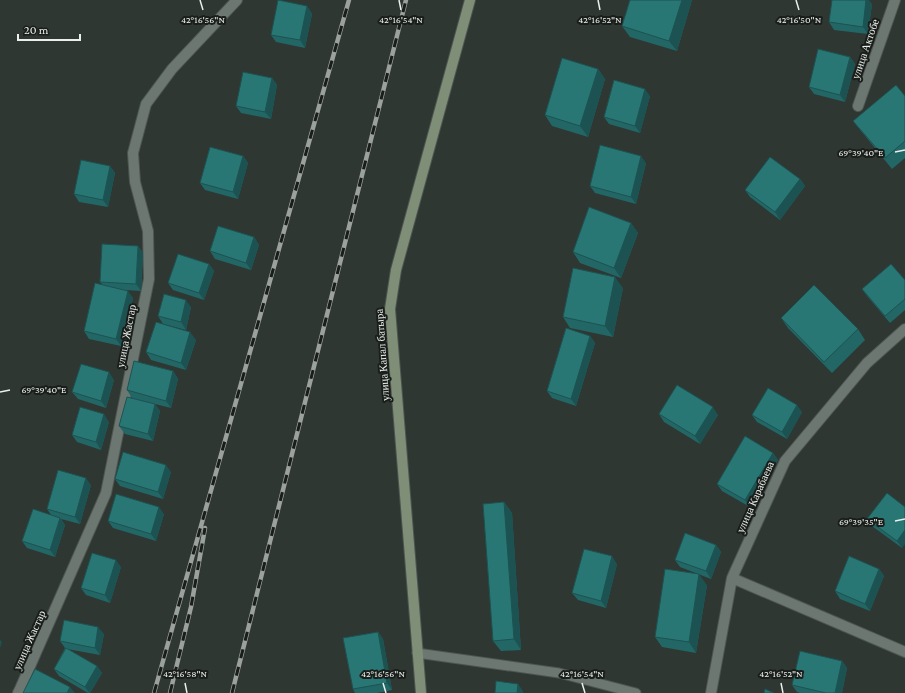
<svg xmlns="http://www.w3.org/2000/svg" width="905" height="693" viewBox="0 0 905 693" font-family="'Crimson Pro',serif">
  <rect width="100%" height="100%" fill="#2f3732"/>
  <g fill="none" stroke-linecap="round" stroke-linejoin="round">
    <!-- lane casing -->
    <g stroke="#4e5551" stroke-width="11">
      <path id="lane" d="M417,653L559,673L636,693"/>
    </g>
    <!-- street casing -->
    <g stroke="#4e5551" stroke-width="12">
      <path id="street" d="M858,106L895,0
        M732,578L905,652
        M18,693L20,689L106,493L149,279L148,231L135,182L133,153L146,104L172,69L237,0
        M711,693L732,578L785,461L867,363L905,329"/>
    </g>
    <!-- secondary casing -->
    <g stroke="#4e5551" stroke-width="12">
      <path id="secondary" d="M421,693L390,309L396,270L470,0"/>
    </g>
    <!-- lane -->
    <use href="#lane" stroke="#6d7771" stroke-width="9"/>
    <!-- street -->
    <use href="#street" stroke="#6d7771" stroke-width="10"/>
    <!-- secondary -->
    <use href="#secondary" stroke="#7f8e77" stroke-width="10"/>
    <!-- rail casing -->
    <g stroke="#9ba19d" stroke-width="4.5">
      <path id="rail" d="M154,693L349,0
        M170,693L191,607L205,528
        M232,693L406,0"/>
    </g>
    <!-- rail -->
    <use href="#rail" stroke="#1a1e1b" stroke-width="3" stroke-dasharray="9" stroke-linecap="butt"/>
  </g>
  <!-- wall -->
  <path fill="#226665" d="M630,0H692L677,51L630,37L622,26Z
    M872,4L868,34L834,30L829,22Z
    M307,6L312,14L305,48L276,42L271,35Z
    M850,57L855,64L845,102L814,94L809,87Z
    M598,69L605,79L588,137L552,126L545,115Z
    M272,78L277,85L271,119L241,113L236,106Z
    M650,96L640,133L609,124L604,117Z
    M905,96V158L892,169L861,131L853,121Z
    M243,156L248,163L238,199L205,190L200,183Z
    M646,163L636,204L595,193L590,186Z
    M110,166L115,173L108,207L79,202L74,194Z
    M800,179L805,186L780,220L750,197L745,190Z
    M631,223L638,233L621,278L580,263L573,252Z
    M254,237L259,245L251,270L215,259L210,251Z
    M138,246L143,253L141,291L125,290L133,298L121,346L89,339L84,331L102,284L100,282Z
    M209,264L214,271L204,300L173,290L168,283Z
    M905,280V310L890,323L867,296L862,289Z
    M623,288L613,337L570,328L563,317Z
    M191,307L186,330L163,324L158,316Z
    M781,318L858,329L865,340L832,373L788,328Z
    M590,336L595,343L576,406L552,398L547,391Z
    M196,340L186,370L151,360L146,352Z
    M173,371L178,379L171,408L155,404L160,411L153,441L125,434L119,426L132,398L127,390Z
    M114,380L106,408L78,399L72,392Z
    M802,412L787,439L757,422L752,415Z
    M659,414L718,415L700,444L664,422Z
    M109,422L101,450L77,442L72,435Z
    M773,453L778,460L750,507L722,491L717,484Z
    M171,472L163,499L120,486L115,479Z
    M91,485L80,524L61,519L65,525L55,557L27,548L22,541L51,515L47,509Z
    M887,493L902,548L872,526L867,519Z
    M504,502L512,513L521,650L501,651L493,641Z
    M164,514L156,541L113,528L108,521Z
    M716,545L721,552L711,579L680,567L675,560Z
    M617,564L606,608L578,600L572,593Z
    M121,567L110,603L86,595L81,588Z
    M879,569L884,576L870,611L840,599L835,591Z
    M707,585L696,653L662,647L655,637Z
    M378,632L383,639L392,690L377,693H355L353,689Z
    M104,634L100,655L67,649L97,666L102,673L90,693H88L59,676L54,669L65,648L60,641Z
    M842,661L847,668L842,693H800L797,692L792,685Z"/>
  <!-- shaded-wall -->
  <path fill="#1c5352" d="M682,0H692L677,51L669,41Z
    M866,0H869L872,4L868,34L863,27Z
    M307,6L312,14L305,48L300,40Z
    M850,57L855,64L845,102L840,95Z
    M598,69L605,79L588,137L580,126Z
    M272,78L277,85L271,119L265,112Z
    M645,89L650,96L640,133L635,126Z
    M243,156L248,163L238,199L233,192Z
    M641,156L646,163L636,204L631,197Z
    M110,166L115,173L108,207L103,200Z
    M800,179L805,186L780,220L775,212Z
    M631,223L638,233L621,278L614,268Z
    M254,237L259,245L251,270L246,263Z
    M138,246L143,253L141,291L136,284Z
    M209,264L214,271L204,300L199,293Z
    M615,277L623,288L613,337L605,326Z
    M128,291L133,298L121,346L116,339Z
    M186,300L191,307L186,330L181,322Z
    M190,332L196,340L186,370L181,363Z
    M590,336L595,343L576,406L571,399Z
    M173,371L178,379L171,408L166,401Z
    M109,372L114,380L106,408L101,401Z
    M155,404L160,411L153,441L148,434Z
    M797,405L802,412L787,439L782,432Z
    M713,407L718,415L700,444L695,436Z
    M104,414L109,422L101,450L96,442Z
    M773,453L778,460L750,507L745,500Z
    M166,465L171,472L163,499L158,492Z
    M86,478L91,485L80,524L75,517Z
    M504,502L512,513L521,650L514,639Z
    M159,507L164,514L156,541L151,534Z
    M60,518L65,525L55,557L50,550Z
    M905,530V544L902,548L897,541Z
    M716,545L721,552L711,579L706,571Z
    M612,556L617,564L606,608L601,601Z
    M116,560L121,567L110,603L105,595Z
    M879,569L884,576L870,611L865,604Z
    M699,574L707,585L696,653L689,642Z
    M98,627L104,634L100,655L95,648Z
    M378,632L383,639L392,690L387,683Z
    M0,640L2,642L0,648Z
    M842,661L847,668L842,693H835Z
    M97,666L102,673L90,693H89L85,687Z
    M518,684L523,691V693H517Z
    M70,687L75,693H67Z"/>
  <!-- building -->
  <path fill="#287775" stroke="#1c5352" d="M278,0L307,6L300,40L271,35Z
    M630,0H682L669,41L622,26Z
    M832,0H866L863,27L829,22Z
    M818,49L850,57L840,95L809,87Z
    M562,58L598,69L580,126L545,115Z
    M243,72L272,78L265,112L236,106Z
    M614,80L645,89L635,126L604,117Z
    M896,85L905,96V141L885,158L853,121Z
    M600,145L641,156L631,197L590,186Z
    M210,147L243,156L233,192L200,183Z
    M770,157L800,179L775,212L745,190Z
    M81,160L110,166L103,200L74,194Z
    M589,207L631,223L614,268L573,252Z
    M218,226L254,237L246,263L210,251Z
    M102,244L138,246L136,284L100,282Z
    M178,254L209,264L199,293L168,283Z
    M891,264L905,280V299L885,316L862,289Z
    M573,268L615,277L605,326L563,317Z
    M95,283L128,291L116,339L84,331Z
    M814,285L858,329L824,362L781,318Z
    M164,294L186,300L181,322L158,316Z
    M156,322L190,332L181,363L146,352Z
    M566,328L590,336L571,399L547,391Z
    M134,361L173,371L166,401L127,390Z
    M81,364L109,372L101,401L72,392Z
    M677,385L713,407L695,436L659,414Z
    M768,388L797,405L782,432L752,415Z
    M127,397L155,404L148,434L119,426Z
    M80,407L104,414L96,442L72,435Z
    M745,436L773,453L745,500L717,484Z
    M123,452L166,465L158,492L115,479Z
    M58,470L86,478L75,517L47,509Z
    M887,493L905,507V530L897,541L867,519Z
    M116,494L159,507L151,534L108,521Z
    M504,502L514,639L493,641L483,504Z
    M33,509L60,518L50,550L22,541Z
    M685,533L716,545L706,571L675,560Z
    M584,549L612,556L601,601L572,593Z
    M92,553L116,560L105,595L81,588Z
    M849,556L879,569L865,604L835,591Z
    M665,569L699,574L689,642L655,637Z
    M64,620L98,627L95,648L60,641Z
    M378,632L387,683L353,689L343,638Z
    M66,648L97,666L85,687L54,669Z
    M800,651L842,661L835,693H826L792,685Z
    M35,669L70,687L67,693H23Z
    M496,681L518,684L517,693H495Z
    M765,689L774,693H764Z"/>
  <!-- ticks -->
  <path fill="none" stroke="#ebf0ed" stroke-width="1.5" d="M200,0L203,10M399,0L401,10M598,0L600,10M796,0L799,10M895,152L905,150M0,392L10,390M895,521L905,519M185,683L187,693M383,683L386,693M582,683L585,693M781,683L783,693"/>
  <g text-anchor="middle" stroke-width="4" stroke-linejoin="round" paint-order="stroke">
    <!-- street labels -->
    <g font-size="11" fill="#ebf0ed" stroke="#1a1e1b">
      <text transform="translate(865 49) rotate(-71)" y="4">улица Актобе</text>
      <text transform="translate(126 336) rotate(-79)" y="4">улица Жастар</text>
      <text transform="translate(382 355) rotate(-94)" y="4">улица Капал батыра</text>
      <text transform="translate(755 497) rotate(-66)" y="4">улица Карабаева</text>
      <text transform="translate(29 640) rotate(-66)" y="4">улица Жастар</text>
    </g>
  </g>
  <g font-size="10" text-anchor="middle" fill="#ebf0ed" stroke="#1a1e1b" stroke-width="4" stroke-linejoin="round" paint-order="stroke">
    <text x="203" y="23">42°16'56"N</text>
    <text x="401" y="23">42°16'54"N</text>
    <text x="600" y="23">42°16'52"N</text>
    <text x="799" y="23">42°16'50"N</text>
    <text x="861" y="156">69°39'40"E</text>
    <text x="44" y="393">69°39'40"E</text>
    <text x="861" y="525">69°39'35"E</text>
    <text x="185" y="677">42°16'58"N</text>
    <text x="383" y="677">42°16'56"N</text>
    <text x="582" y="677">42°16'54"N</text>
    <text x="781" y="677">42°16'52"N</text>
  </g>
  <!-- scale -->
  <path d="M18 34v6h62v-6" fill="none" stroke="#ebf0ed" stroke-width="2"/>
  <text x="24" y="34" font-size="12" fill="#ebf0ed" stroke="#1a1e1b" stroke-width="3" paint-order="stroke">20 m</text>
</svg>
